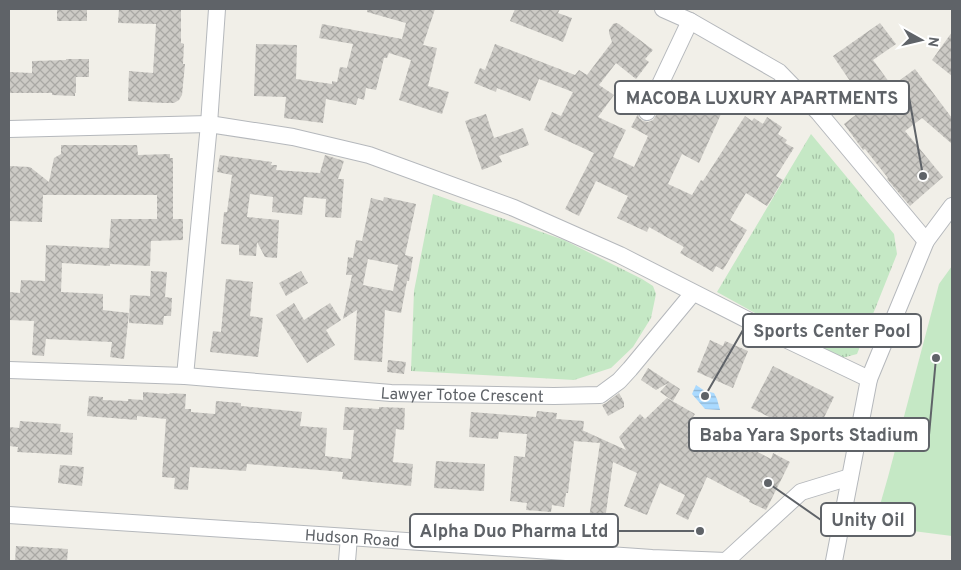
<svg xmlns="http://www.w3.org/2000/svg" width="961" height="570" viewBox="0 0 961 570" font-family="Overpass,sans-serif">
  <defs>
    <pattern id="grass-tufts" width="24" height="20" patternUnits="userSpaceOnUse" patternTransform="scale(1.25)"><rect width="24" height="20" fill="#c5e8c5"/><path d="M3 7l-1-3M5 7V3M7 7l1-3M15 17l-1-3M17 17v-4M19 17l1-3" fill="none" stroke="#a3c0a4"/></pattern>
    <pattern id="water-rules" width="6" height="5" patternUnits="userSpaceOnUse" patternTransform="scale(1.25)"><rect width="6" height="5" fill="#aadaff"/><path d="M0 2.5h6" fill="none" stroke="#8eb4d2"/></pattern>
    <pattern id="building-cross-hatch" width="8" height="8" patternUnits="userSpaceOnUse" patternTransform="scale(1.25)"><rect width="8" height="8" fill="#cccac5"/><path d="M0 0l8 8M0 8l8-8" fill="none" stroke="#a9a8a4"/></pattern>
  </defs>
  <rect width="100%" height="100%" fill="#f1efe8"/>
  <!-- grass -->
  <path fill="url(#grass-tufts)" d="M811,134L894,234L897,254L857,354L838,359L717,292Z
    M433,194L564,240L642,279L653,286L656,294L651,318L633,347L611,368L574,380L411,371L414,291Z"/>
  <!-- pitch -->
  <path fill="#c5e8c5" d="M952,266V536L874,526L888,477L939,284Z"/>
  <!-- water -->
  <path fill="url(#water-rules)" d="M696,385L705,391L714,393L717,399L720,410L705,409L692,394Z"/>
  <!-- building -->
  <path fill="url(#building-cross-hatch)" fill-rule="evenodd" d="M57,9H87V21H57Z
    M119,9H181V43L184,44L183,64H185L182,95L179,100L174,103H164L128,101L129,71L153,73L156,24L118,23Z
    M367,9H435L423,45L437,48L428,86L449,92L442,114L399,100L411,60L389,53L387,58H384L376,90L366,88L364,100L358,98L356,105L326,99L323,123L284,118L286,97L254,96L256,44L297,45L296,79L332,84V81L337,82L340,67L347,68L353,44L319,38L322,24L402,39L406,23L367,12Z
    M515,9H560L558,13L572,18L563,42L510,21Z
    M616,23L619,24L653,50L645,59L649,62L636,79L616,63L599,85L614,95L598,117L626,130L613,157L634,167L648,136L631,127L638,114L639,118L643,121L648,122L653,120L663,104L673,81L691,89L694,82L718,93L720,89L730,94L699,163L682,154L668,184L692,195L701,180L703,181L745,116L752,121L754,118L763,124L767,117L782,127L778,134L787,140L785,143L794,148L776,176L783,180L767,206L746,193L730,220L747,230L723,270L716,266L713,272L680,253L684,247L649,227L647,232L617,218L628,196L596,181L579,216L565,209L594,153L544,130L552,112L561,116L573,92L539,79L530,101L497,88L496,92L474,83L480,68L485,70L495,44L575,75L579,70L587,75L612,42L609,33V30L613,24Z
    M880,23L896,44L873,60L892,86L915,69L952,118V144L922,118L905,131L943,177L910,206L887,179L888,178L865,149L863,150L844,124L867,106L833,56Z
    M952,32V76L932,60Z
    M66,59H89V77H76V93H75V96L52,95V93H9V72L32,73V61L66,60Z
    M486,114L494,138L523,128L529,145L499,156L502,162L482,170L465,121Z
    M61,145H137L138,155L170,154V158H173V219H183V240L151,241L150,266L110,264V266L62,263L61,292L103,294V310L129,313L124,359L110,357L112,342L46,339L44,356L32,355L34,321L9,320V292L20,293L21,280L45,281L46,245L109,248L111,219H157V195H43L42,222L9,221V166L30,167L49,182L54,158L61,154Z
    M220,155L272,162L271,165H277L276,170L320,173L325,155L344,161L338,179H344L341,218L325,217L326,199L304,197L302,215L272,212L273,197L250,194L247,217L279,220L277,258L265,257L257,242L256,256L239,255V245L221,244L224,212H227L232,175L217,172Z
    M384,197L416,204L405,255L413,257L409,281H407L401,313L385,310L382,362L354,360L357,310L343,319L352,275H346L348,257L353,258L356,240L362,241L371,198L383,201ZM368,259L398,265L393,291L363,285Z
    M151,271L167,272L165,297L172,298L171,316H164L163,325L129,323L130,295L150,296Z
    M301,271L308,283L286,296L279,283Z
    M226,279L253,282L250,316L263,318L258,357L210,352L213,331L221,332Z
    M294,303L304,320L330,303L341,320L326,330L335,345L307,363L276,315Z
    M710,340L723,346L725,341L748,351L733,388L697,372Z
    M388,360L406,362L404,374L387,372Z
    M773,366L834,397L817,432L805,426L802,433L751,408Z
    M648,368L680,389L673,401L660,392L668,383L656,390L641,380Z
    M143,392L169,394L170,393L186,394L185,409H191V412L215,414L216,401L241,403V406L302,412L300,426L327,428L325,456L351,459L354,430H343L345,407L379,409V407L405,408L404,430L396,429L393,462L413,464L411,486L342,479L343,472L247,464L246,471L190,467L188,490L174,489L175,478L162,477L166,419L137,416V420L87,416L89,396L103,397V400L128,401V399L143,400Z
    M619,393L624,402V407L608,416L602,405L606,403Z
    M667,398L695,414L689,423L733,444L735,440L771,459L773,453L790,462L766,510L749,502L750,500L707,477L688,520L676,514L685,495L660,483L647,515L624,506L637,473L613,462L605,520L589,518L600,443L574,441L568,493H566L564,507L552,505L551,512L526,510L527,503L510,501L514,456L525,457L527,434L499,432L498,439L469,437L471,412L536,417L537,411L557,413L556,419L584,421L583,430H582L626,450L619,437L640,414L645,419Z
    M20,421L61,424L60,432L73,433L72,455L17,452L18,447L9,446V427L19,428Z
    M436,461L485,464L484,491L434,488Z
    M60,465L84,467L82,486L58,483Z
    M16,546L68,549L67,561H15Z"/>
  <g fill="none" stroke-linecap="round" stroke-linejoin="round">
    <!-- minor casing -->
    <g stroke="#b5b8bc" stroke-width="18">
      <g id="minor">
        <path d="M663,9L690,21L779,72L819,113L926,241"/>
        <path d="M647,112L690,21"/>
        <path d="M9,129L209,124L293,137L369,155L514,208L620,255L781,337L869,379"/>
        <path id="s1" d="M9,370L185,376L391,393L554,396L600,395L619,381L630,369L693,293"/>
        <path d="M185,376L209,124L217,9"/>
        <path id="s2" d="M9,515L349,537L652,558L726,561"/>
        <path d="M347,561L349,537"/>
        <path d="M726,561L801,492L850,477"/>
        <path d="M834,561L869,379L926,241L952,206"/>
      </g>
    </g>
    <!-- minor -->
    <use href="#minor" stroke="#fff" stroke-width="16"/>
  </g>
  <g text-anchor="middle" stroke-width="4" stroke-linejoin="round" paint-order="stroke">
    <!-- street labels -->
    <g font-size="16" fill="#5f6368" stroke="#fff">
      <text dy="6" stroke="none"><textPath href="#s1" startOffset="454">Lawyer Totoe Crescent</textPath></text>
      <text dy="6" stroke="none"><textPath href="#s2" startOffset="344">Hudson Road</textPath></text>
    </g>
  </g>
  <!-- callouts -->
  <path fill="none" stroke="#5f6368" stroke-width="2" d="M923 176L909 97M705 396L743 330M936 358L929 435M768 483L821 520M700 531L618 531"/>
  <g fill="#5f6368" stroke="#fff" stroke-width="2">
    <circle cx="923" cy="176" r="5"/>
    <circle cx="705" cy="396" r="5"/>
    <circle cx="936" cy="358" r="5"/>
    <circle cx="768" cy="483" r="5"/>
    <circle cx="700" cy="531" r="5"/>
  </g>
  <g fill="#fff" stroke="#5f6368" stroke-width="2">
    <rect x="615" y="81" width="294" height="33" rx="5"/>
    <rect x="743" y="314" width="178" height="33" rx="5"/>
    <rect x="689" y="418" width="240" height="33" rx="5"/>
    <rect x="821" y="503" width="94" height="33" rx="5"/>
    <rect x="410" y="514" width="208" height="33" rx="5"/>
  </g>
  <g font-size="18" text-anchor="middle" font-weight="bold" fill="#5f6368">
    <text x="762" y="104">MACOBA LUXURY APARTMENTS</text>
    <text x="832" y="337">Sports Center Pool</text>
    <text x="809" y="441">Baba Yara Sports Stadium</text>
    <text x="868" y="526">Unity Oil</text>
    <text x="514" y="537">Alpha Duo Pharma Ltd</text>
  </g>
  <!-- border -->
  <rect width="961" height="570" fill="none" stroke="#5f6368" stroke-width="20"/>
  <!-- north arrow -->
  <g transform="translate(921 40) rotate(98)" stroke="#ffffff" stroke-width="4" paint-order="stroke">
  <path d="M0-4L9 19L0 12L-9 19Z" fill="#5f6368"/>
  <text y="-8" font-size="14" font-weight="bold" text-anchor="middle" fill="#5f6368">N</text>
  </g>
</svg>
